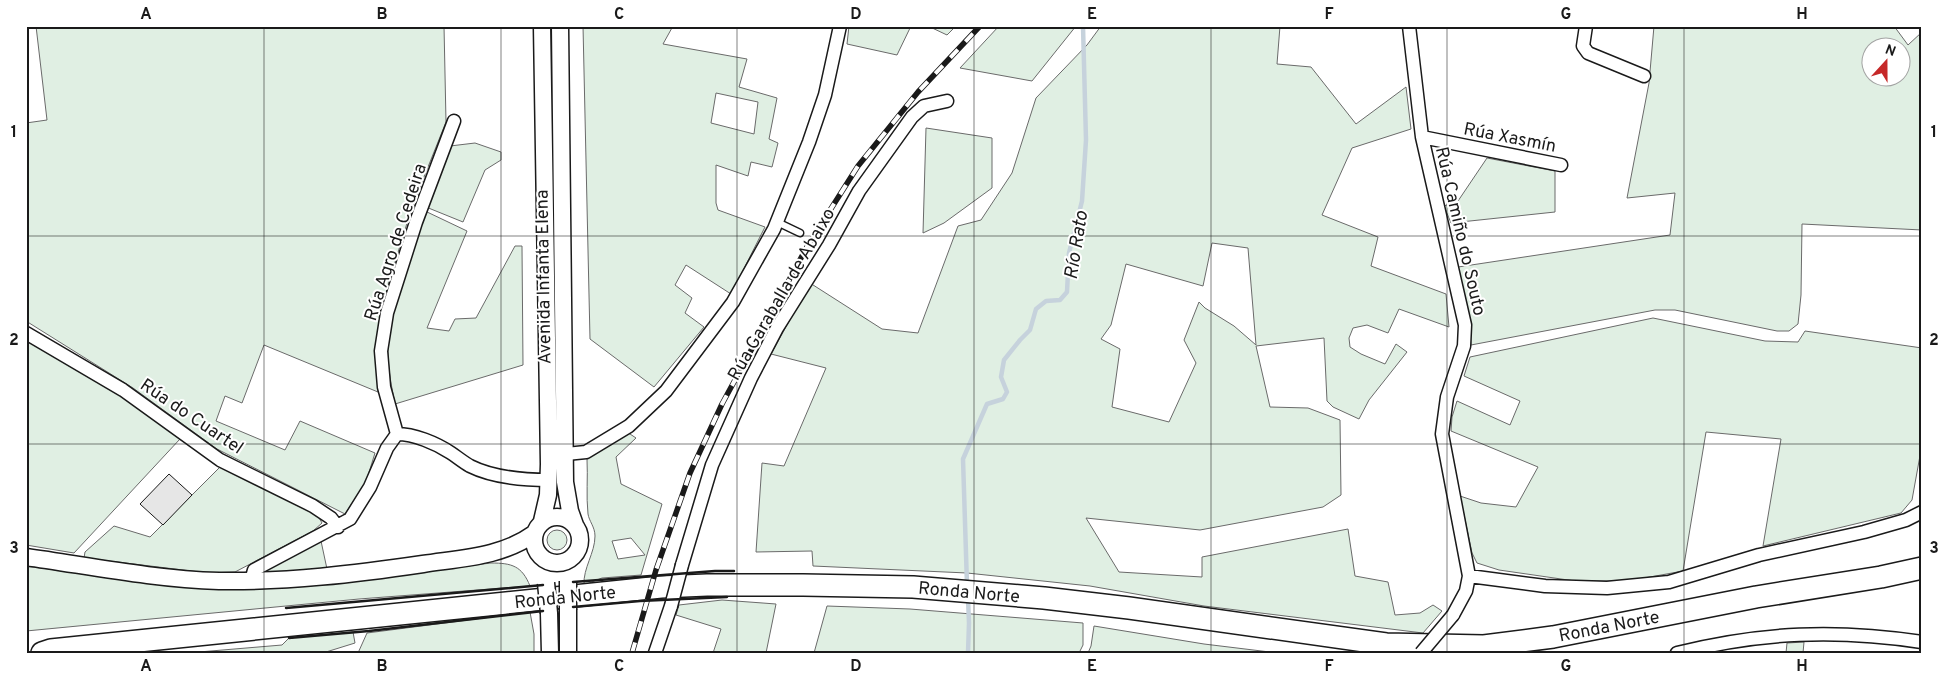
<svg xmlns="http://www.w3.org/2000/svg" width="1948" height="679" viewBox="0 0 1948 679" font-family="Overpass,sans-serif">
  <rect width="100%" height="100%" fill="#fff"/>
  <!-- green -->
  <path fill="#e0efe3" stroke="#6a6a6a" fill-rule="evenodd" d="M36,26H444L446,122L412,207L387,288L377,355L378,392L264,345L242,403L225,396L216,421L285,450L300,421L375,453L366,482L345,514L217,449L133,388L26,321V123L47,120Z
    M551,26H553L555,253H553Z
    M583,26H673L663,44L747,59L739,87L777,98L769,139L778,143L772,167L751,162L748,176L716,165V203L718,210L765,227L731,294L686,265L675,285L692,298L685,313L704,327L654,387L590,339ZM716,93L758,102L754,134L711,123Z
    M849,26H911L897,55L847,44Z
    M928,26H956L947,35Z
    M999,26H1076L1032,81L960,68Z
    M1101,26H1280L1277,64L1311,67L1356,124L1406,87L1411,129L1352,148L1322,215L1378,237L1371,266L1446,294L1449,327L1399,309L1388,333L1367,325L1353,328L1349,338L1350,347L1361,354L1385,364L1396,344L1407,352L1369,400L1359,419L1333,407L1327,401L1324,338L1256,346L1270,407L1308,408L1340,420L1341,495L1323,507L1200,530L1086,518L1119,572L1202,577V557L1348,529L1355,576L1388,582L1395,615L1420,613L1433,605L1442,611L1423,633L1204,606L1090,586L967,573L813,566L812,551L756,552L762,463L784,466L826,368L771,354L810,283L882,329L918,333L958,226L981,220L1012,173L1036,98L1087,45ZM1212,243L1248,248L1256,345L1234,326L1205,308L1199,302L1184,340L1196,363L1169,422L1112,407L1120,349L1101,339L1111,325L1126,264L1203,286Z
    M1654,26H1894L1908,45L1922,32V230L1802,224L1801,295L1798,324L1789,331H1777L1675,310H1655L1471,345L1469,315L1458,267L1670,235L1675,193L1627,198L1649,83ZM1870,48H1900V78H1870Z
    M926,128L992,138V188L944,223L923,233Z
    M475,143L501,152V160L485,170L463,222L426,207L450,146Z
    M1487,158L1555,171V212L1451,223L1444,206L1458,201Z
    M425,211L467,231L427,328L449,331L455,319L476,318L515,246H522L523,365L395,404C391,384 387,364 388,343C393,298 411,254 425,211Z
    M1653,318L1765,341L1798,342L1805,331L1922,348L1921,450L1912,500L1901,513L1763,546L1781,439L1706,432L1683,571L1628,581H1575L1499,570L1477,563L1472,553L1460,496L1481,503L1516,507L1538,467L1451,431L1452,417L1457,401L1510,425L1520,401L1464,376L1470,357Z
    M26,339L117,393L180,439L74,553L26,545Z
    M627,432L636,438L616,457L621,484L662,504L641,575L602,578L584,585C583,568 595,553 595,536C595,527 589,521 588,514C586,496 588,477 587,459ZM631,538L645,555L618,559L612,541Z
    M222,465L317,514L322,523L313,531L235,572L208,573L84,558L85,552L114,526L150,537Z
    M547 540a10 10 0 1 1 20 0a10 10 0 1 1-20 0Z
    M321,541L327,569L263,574V569Z
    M491,563C512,563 522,566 530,586L359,599L26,631V566C97,575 170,590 241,589C325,589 408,573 491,563Z
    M722,600L776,604L766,653H713L721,629L676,615L679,605Z
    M827,606L910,609L1083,623V645L1079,653H814Z
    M530,612L534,634V653H358L367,633Z
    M1094,626L1204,644L1278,653H1088L1091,646Z
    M353,632L355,643L326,652L187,653L282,645L289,638Z
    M1804,642L1803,653H1786L1787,643Z"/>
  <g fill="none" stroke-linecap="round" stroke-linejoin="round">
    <!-- stream -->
    <path stroke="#c6d2dc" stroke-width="4.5" d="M967,585L963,459L987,404L1003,399L1007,392L1001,377L1004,360L1020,340L1030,330L1036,309L1046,301L1060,300L1067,292L1069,253L1082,201L1086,140L1083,26
      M968,598L969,623L968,653"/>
  </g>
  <!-- building -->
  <path fill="#e6e6e6" stroke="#1a1a1a" d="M169,474L192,495L163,525L140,504Z"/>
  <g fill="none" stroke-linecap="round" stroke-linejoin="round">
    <!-- service casing -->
    <g stroke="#1a1a1a" stroke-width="9">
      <path id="service" d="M777,222L800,233"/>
    </g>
    <!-- minor casing -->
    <g stroke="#1a1a1a" stroke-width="15">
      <path id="minor" d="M1409,26L1422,137L1465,325L1464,346L1447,397L1442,434L1469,576L1466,591L1453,615
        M1586,26L1583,46L1588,53L1644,76
        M1422,137L1561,165
        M26,333L123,390L220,460L313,506L331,518L338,527
        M397,434L384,387L381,351L387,313L416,222L454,121
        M566,454L586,452L629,426L666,391L733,302L774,229L809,142L825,95L840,26
        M682,565L712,465L751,378L777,328L829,245L859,191L912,117L924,106L947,101
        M1469,576L1545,586L1607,588L1669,582L1759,555L1864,532L1906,520L1922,512
        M251,581L254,570L350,519L370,487L387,448L397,434C414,434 436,443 451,453C457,457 463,462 470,466C494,478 523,480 549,480
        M655,653L671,606
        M1677,653C1762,632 1836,629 1922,642"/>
    </g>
    <!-- tertiary casing -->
    <g stroke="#1a1a1a" stroke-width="19">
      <path id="tertiary" d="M542,26L549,464L548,495L542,521
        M560,26L565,482L570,511L575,525
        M534 540a23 23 0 1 1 46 0a23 23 0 1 1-46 0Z
        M26,557C90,566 154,579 219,581C288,582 355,574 423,564C462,558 502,557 535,533
        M549,613L550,653
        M568,653V610"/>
    </g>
    <!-- trunk casing -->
    <g stroke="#1a1a1a" stroke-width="24">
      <path id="trunk" d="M42,653L51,650L661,587L707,585H803L913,587L1044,598L1129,608L1386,644L1484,646L1553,637L1756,597L1881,577L1922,568"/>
    </g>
    <!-- service -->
    <use href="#service" stroke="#fff" stroke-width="6"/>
    <!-- minor -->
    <use href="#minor" stroke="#fff" stroke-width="12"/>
    <!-- tertiary -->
    <use href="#tertiary" stroke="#fff" stroke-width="16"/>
    <!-- trunk -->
    <use href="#trunk" stroke="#fff" stroke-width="21"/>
    <!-- rail casing -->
    <g stroke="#1a1a1a" stroke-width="5.5">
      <path id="rail" d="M632,653L656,570L690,473L722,404L808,245L858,166L918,92L980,26"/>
    </g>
    <!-- rail -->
    <use href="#rail" stroke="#fff" stroke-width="4" stroke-dasharray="11" stroke-linecap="butt"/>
    <!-- minor-bridge casing -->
    <g stroke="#1a1a1a" stroke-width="15" stroke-linecap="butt">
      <path id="minor-bridge" d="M671,606L682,565
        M1421,653L1453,615"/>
    </g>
    <!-- tertiary-bridge casing -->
    <g stroke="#1a1a1a" stroke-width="19" stroke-linecap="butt">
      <path id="tertiary-bridge" d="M546,583L549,613
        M568,610V581"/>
    </g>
    <!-- minor-bridge -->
    <use href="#minor-bridge" stroke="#fff" stroke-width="12"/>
    <!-- tertiary-bridge -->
    <use href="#tertiary-bridge" stroke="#fff" stroke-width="16"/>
    <!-- wall -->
    <path stroke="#1a1a1a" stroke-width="2.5" d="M573,582L715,571H734
      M573,607L640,601L727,597
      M286,608L543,585
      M289,638L369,631L543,611"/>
  </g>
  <!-- grid -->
  <path fill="none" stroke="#1a1a1a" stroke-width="1" stroke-opacity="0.55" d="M264,26V653M501,26V653M737,26V653M974,26V653M1211,26V653M1447,26V653M1684,26V653M26,236H1922M26,444H1922"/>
  <g text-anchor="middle" stroke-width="4" stroke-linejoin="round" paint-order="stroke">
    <!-- street labels -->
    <g font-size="18" fill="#1a1a1a" stroke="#fff">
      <text transform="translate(1510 137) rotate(11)" y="6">Rúa Xasmín</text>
      <text transform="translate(1461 231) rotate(77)" y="6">Rúa Camiño do Souto</text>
      <text transform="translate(395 242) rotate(-72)" y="6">Rúa Agro de Cedeira</text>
      <text transform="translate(543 277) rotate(-91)" y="6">Avenida Infanta Elena</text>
      <text transform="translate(781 294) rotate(-60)" y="6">Rúa Garaballa de Abaixo</text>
      <text transform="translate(192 416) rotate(34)" y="6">Rúa do Cuartel</text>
      <text transform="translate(969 592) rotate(5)" y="6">Ronda Norte</text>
      <text transform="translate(565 597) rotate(-6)" y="6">Ronda Norte</text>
      <text transform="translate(1609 626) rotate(-11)" y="6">Ronda Norte</text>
    </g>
    <!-- water labels -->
    <g font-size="19" font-style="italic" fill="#1a1a1a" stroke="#fff">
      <text transform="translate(1075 245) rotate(-81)" y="7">Río Rato</text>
    </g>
  </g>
  <!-- border -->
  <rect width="1948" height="679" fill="none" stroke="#ffffff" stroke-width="55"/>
  <!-- north arrow -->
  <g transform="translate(1886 62) rotate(21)"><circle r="24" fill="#ffffff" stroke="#a3a3a3"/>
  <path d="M0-4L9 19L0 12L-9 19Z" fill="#c62828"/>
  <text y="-8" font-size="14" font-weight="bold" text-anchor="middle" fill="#1a1a1a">N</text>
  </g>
  <rect x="28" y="28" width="1892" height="624" fill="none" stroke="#1a1a1a" stroke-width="2"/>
  <g font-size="16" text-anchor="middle" font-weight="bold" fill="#1a1a1a">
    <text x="146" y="19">A</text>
    <text x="382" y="19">B</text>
    <text x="619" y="19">C</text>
    <text x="856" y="19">D</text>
    <text x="1092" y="19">E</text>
    <text x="1329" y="19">F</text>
    <text x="1566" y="19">G</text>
    <text x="1802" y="19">H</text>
    <text x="14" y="137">1</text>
    <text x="1934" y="137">1</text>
    <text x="14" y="345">2</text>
    <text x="1934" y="345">2</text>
    <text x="14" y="553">3</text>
    <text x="1934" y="553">3</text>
    <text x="146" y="671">A</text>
    <text x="382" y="671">B</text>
    <text x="619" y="671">C</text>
    <text x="856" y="671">D</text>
    <text x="1092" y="671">E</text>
    <text x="1329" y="671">F</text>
    <text x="1566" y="671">G</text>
    <text x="1802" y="671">H</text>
  </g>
</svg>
